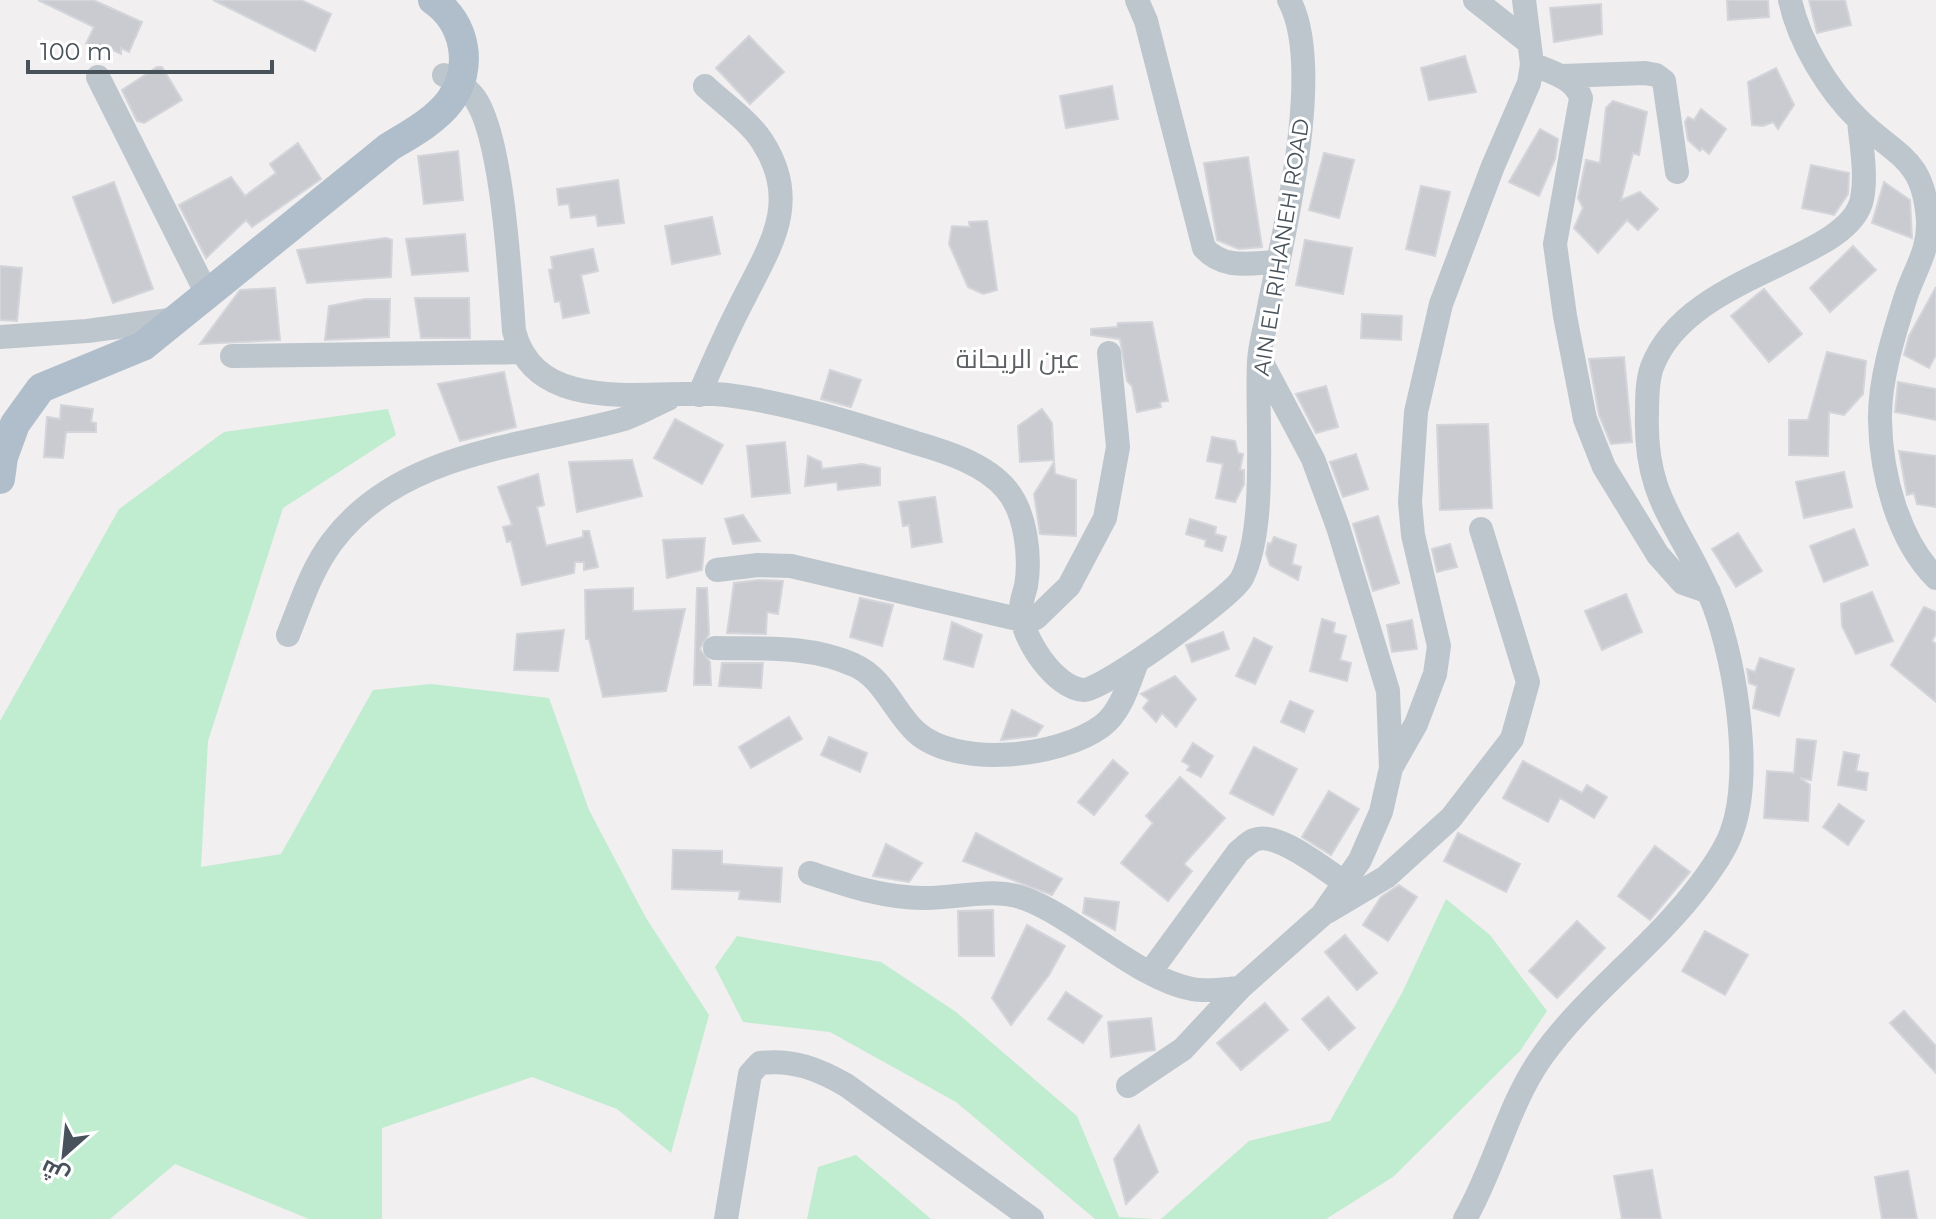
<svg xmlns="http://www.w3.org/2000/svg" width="1936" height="1219" viewBox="0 0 1936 1219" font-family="Montserrat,Cairo,sans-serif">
  <rect width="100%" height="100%" fill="#f1efef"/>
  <!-- green -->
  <path fill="#c0ecd0" d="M388,409L396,435L283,508L208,741L201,867L281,854L373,690L431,684L549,698L589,810L646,918L709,1015L671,1153L617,1109L532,1077L382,1128V1219H309L175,1164L110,1219H0V721L119,509L224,432Z
    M1446,899L1490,935L1547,1011L1520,1051L1393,1177L1326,1219H1161L1249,1141L1330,1121L1402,993Z
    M737,936L881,962L956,1012L1077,1116L1119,1217L1156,1219H1095L956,1102L830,1032L743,1022L715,967Z
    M856,1155L931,1219H807L818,1167Z"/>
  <!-- building -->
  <path fill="#c9cbd1" stroke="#d3d5da" stroke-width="2" d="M38,0H93L142,22L129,52L121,48V54L104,46L102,51L86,44L94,27Z
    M213,0H301L331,14L315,51Z
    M1727,0H1768L1769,17L1728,20Z
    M1809,0H1845L1851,25L1817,33Z
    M1601,4L1602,34L1554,42L1550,8Z
    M749,36L784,72L750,104L716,68Z
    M1465,56L1476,92L1429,100L1421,68Z
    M157,67H162L182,100L144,123L137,121L122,90Z
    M1776,68L1794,105L1778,129L1773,122L1763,126L1752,125L1748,82Z
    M1112,86L1118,119L1066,128L1060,96Z
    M1613,101L1647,112L1639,155L1633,153L1621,200L1640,192L1658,209L1638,230L1627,220L1598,253L1574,228L1583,208L1578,198L1586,160L1600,163L1606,108Z
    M1701,109L1726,129L1709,154L1702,148L1700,151L1688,140L1685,122L1688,117L1694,120Z
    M1540,129L1558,139L1555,159L1539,196L1509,182Z
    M298,143L321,179L252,227L246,220L206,258L179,205L231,177L245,196L276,173L270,164Z
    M458,151L463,200L424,204L418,156Z
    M1324,153L1354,160L1339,218L1309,210Z
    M1248,157L1262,247L1239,249L1217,240L1204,163Z
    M1811,165L1849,173L1848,194L1834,215L1802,208Z
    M618,180L624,223L598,226L596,215L571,218L569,204L559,205L557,189Z
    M114,182L153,289L113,303L73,197Z
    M1884,182L1910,200L1912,238L1872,223Z
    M1421,186L1450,192L1435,256L1406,249Z
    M712,217L720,254L672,264L665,226Z
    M987,221L997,290L983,294L968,287L949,244L952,226L970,227L969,222Z
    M465,234L468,271L412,275L406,239Z
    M386,238L392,240L391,277L307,283L297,250Z
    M1305,240L1352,248L1343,294L1296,285Z
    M1853,246L1876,270L1830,312L1810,288Z
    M593,249L598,271L581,275L589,313L563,318L560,301L555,302L549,270L553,269L551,257Z
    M0,266L22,268L17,321L0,320Z
    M1936,287V355L1929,368L1904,355L1909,336Z
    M275,288L280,340L200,344L240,290Z
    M1764,289L1802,334L1769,362L1731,316Z
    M415,298H469L470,338H421Z
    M365,299H390L389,337L325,340L329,306Z
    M1362,314L1402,316L1401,340L1361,338Z
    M1152,322L1168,401L1160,402L1161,407L1137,412L1132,386L1127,381L1120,339L1091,335V329L1117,327L1118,323Z
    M1827,352L1866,361L1863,394L1844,415L1829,412L1828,456L1789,455V420H1808Z
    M1624,357L1632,442L1611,444L1599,415L1589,359Z
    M830,370L861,380L851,407L821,399Z
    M504,372L516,427L460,441L438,384Z
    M1898,382L1936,389V420L1895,412Z
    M1326,386L1338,427L1316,433L1296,394Z
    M61,405L93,409L91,422L96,423V432H66L63,458L44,457L47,417L60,419Z
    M1042,409L1052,423L1054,460L1020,462L1018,426Z
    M675,419L723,445L702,484L654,458Z
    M1488,424L1492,508L1440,510L1437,425Z
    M1212,437L1235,441L1238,453L1243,454L1240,470H1244V484L1235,502L1216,498L1223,464L1207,461Z
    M785,442L790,493L752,497L747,446Z
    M1899,451L1936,456V507L1917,504L1914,493L1907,495Z
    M1356,454L1368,489L1343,497L1330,462Z
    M808,456L821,462L822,469L862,464L880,468V485L838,490L837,482L805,486Z
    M632,460L642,496L577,512L569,462Z
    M1054,462L1055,474L1076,480V536L1040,534L1034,494Z
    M1844,472L1852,507L1804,518L1796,482Z
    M538,474L544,505L537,507L546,546L583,537V531H589L598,567L584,570V562H575L574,573L522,585L511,541L507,542L503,527L512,525L498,487Z
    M935,497L942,542L912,547L909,525L903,526L899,502Z
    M743,515L760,541L733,544L725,519Z
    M1378,516L1399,583L1373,591L1353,524Z
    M1190,519L1216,527L1215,534L1226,537L1222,551L1205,546L1206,540L1186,534Z
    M1854,529L1868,565L1824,582L1810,546Z
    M1738,533L1762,571L1736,587L1712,549Z
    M1274,537L1296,545L1292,564L1301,567L1298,580L1270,565L1266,554L1268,543L1271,544Z
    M705,538L702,570L667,578L663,540Z
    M1450,544L1457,567L1437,572L1432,549Z
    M759,580L783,581L778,614L767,612L766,634L727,633L734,583Z
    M633,588V611L685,609L666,691L603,697L589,639H586L585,590Z
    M697,588H707L709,634L700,649L710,662L711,685H694Z
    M1872,592L1893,641L1856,654L1842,626L1841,604Z
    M1626,594L1642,632L1602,650L1585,611Z
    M860,598L893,605L882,646L850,637Z
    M1924,607L1936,612V634L1932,641L1936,644V702L1891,665Z
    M1322,619L1335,623L1333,633L1346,636L1340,660L1351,663L1347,681L1310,671Z
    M1412,620L1417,649L1392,652L1387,625Z
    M952,622L982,635L973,667L944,659Z
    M564,630L558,671L514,670L517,634Z
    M1223,632L1229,649L1192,662L1186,645Z
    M1254,638L1272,647L1255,684L1236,676Z
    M1760,658L1794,669L1779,716L1753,708L1757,686L1749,683L1747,669L1755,672Z
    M722,663H763L761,688L719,686Z
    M1175,676L1196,699L1176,727L1162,713L1156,722L1143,708L1149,700L1141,694Z
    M1290,701L1313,711L1304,732L1281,722Z
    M1012,710L1043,726L1036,736L1001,740Z
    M789,717L802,739L751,768L739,747Z
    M829,737L867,753L860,772L821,755Z
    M1797,739L1816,741L1811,780L1800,778L1810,785L1808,821L1764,818L1767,771L1794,773Z
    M1193,743L1213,756L1201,777L1187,770L1190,766L1182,761Z
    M1254,747L1297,769L1273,815L1230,793Z
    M1844,752L1859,755L1856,771L1868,773L1866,790L1838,785Z
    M1113,760L1128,773L1094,815L1078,802Z
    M1523,761L1582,793L1587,785L1607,797L1594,818L1560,798L1548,822L1503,798Z
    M1180,777L1225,818L1184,864L1192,871L1168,901L1121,863L1153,823L1146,816Z
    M1329,791L1359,809L1331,855L1302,837Z
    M1839,804L1864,821L1848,845L1823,827Z
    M976,833L1062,879L1052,895L963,861Z
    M1458,833L1520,864L1506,892L1444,861Z
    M886,844L922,863L909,882L873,876Z
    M1655,846L1690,872L1650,920L1618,896Z
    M673,850L722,851V864L782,868L780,902L739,899L740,891L672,889Z
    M1399,885L1417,897L1388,941L1363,925L1381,897Z
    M1085,898L1119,902L1115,930L1083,913Z
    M993,910L994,956H959L958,911Z
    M1577,921L1605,948L1557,998L1529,971Z
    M1027,925L1065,946L1049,975L1011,1025L992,998Z
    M1705,931L1748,955L1725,995L1682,971Z
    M1345,935L1377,973L1357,990L1325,952Z
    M1066,992L1102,1016L1083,1043L1048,1019Z
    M1328,997L1355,1028L1329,1050L1302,1019Z
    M1265,1003L1288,1030L1241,1070L1217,1043Z
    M1904,1011L1936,1046V1073L1890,1023Z
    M1151,1018L1155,1050L1111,1057L1108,1022Z
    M1139,1125L1158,1172L1126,1204L1114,1159Z
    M1652,1170L1661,1219H1622L1614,1176Z
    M1908,1171L1917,1219H1882L1875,1177Z"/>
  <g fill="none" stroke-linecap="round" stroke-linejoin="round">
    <!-- minor -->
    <path stroke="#bec6cd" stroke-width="24" d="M1137,0L1146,21L1204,248C1224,270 1250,263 1277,262
      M1475,0L1527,41
      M1790,0C1799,42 1828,90 1859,120C1897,157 1924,158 1928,221C1929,251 1915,269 1906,296C1894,334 1879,380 1880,421C1881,474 1898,540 1936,578
      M1532,64C1551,72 1575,78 1581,98L1555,244L1565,316L1585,419L1604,467L1658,555L1683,583L1709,592
      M444,75C455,81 466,87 474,97C503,136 510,279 514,331C537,421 659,387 727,395C790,403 856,424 916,443C947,452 985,464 1006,489C1026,512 1031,557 1026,586C1024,594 1021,601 1021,609C1020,636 1055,689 1084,690C1103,690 1233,596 1242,578C1268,526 1256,420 1259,361C1260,343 1266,325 1269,307C1284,232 1325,66 1289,0
      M1562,76L1645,73L1656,75L1664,81L1677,172
      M98,77L206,292
      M0,337L87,331L177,319
      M232,356L519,352
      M1260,359L1313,459L1338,527L1388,691L1391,768
      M699,395C712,365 725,335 740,306C768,249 803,204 762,141C749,121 723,103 705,86
      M717,570L758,565L791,566L1022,620L1036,618L1069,586L1105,518L1118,447L1109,353
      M288,635C301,603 311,570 332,542C400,451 524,447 624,419C639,414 654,405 668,399
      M715,648C762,649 811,645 854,665C883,677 894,712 916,732C957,769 1060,757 1102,726C1121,712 1129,683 1137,662
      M810,873C847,885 883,898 923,898C956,899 994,886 1026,899C1078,919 1140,980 1192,989C1206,992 1225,989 1240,988L1322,915L1360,860L1381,812L1391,768L1416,724L1435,674L1439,646L1413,535L1410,502L1416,412L1441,304L1493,166L1529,83L1532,64L1524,0
      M1327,912L1386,877L1451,818L1512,739L1528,682L1481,529
      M1151,971L1238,852C1243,848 1249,842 1254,840C1277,830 1325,870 1345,883
      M1128,1086L1183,1049L1240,988
      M726,1219L750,1074L760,1063C793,1059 818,1069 846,1085L1032,1219
      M1465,1219C1495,1167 1507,1107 1541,1058C1585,995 1654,947 1702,882C1713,867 1726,849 1732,831C1754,771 1734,648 1708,591C1677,521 1644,497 1647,413C1647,398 1647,381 1652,367C1688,272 1849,262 1862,199C1867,174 1861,145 1859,120"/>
    <!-- major -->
    <path stroke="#b0becb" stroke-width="30" d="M0,479L3,457L15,424L41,388L143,346L389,147C409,135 435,121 450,101C474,68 466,23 433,0"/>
  </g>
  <g text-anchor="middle" stroke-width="6" stroke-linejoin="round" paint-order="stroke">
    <!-- street labels -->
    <g font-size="22" fill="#48525b" stroke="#fff">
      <text transform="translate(1281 247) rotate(-81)" y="8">AIN EL RIHANEH ROAD</text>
    </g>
    <!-- quarter labels -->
    <g font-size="26" fill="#5c5f63" stroke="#fff">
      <text x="1018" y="368">عين الريحانة</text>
    </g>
  </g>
  <!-- north arrow -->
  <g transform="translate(64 1155) rotate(207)" stroke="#ffffff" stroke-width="6" paint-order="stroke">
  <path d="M0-6L14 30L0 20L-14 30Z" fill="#48525b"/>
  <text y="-12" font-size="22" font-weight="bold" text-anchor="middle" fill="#48525b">ش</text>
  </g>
  <!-- scale -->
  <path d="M28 60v12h244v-12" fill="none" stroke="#48525b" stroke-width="4"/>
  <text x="40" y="60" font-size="24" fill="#48525b" stroke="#ffffff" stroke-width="6" paint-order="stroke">100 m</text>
</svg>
